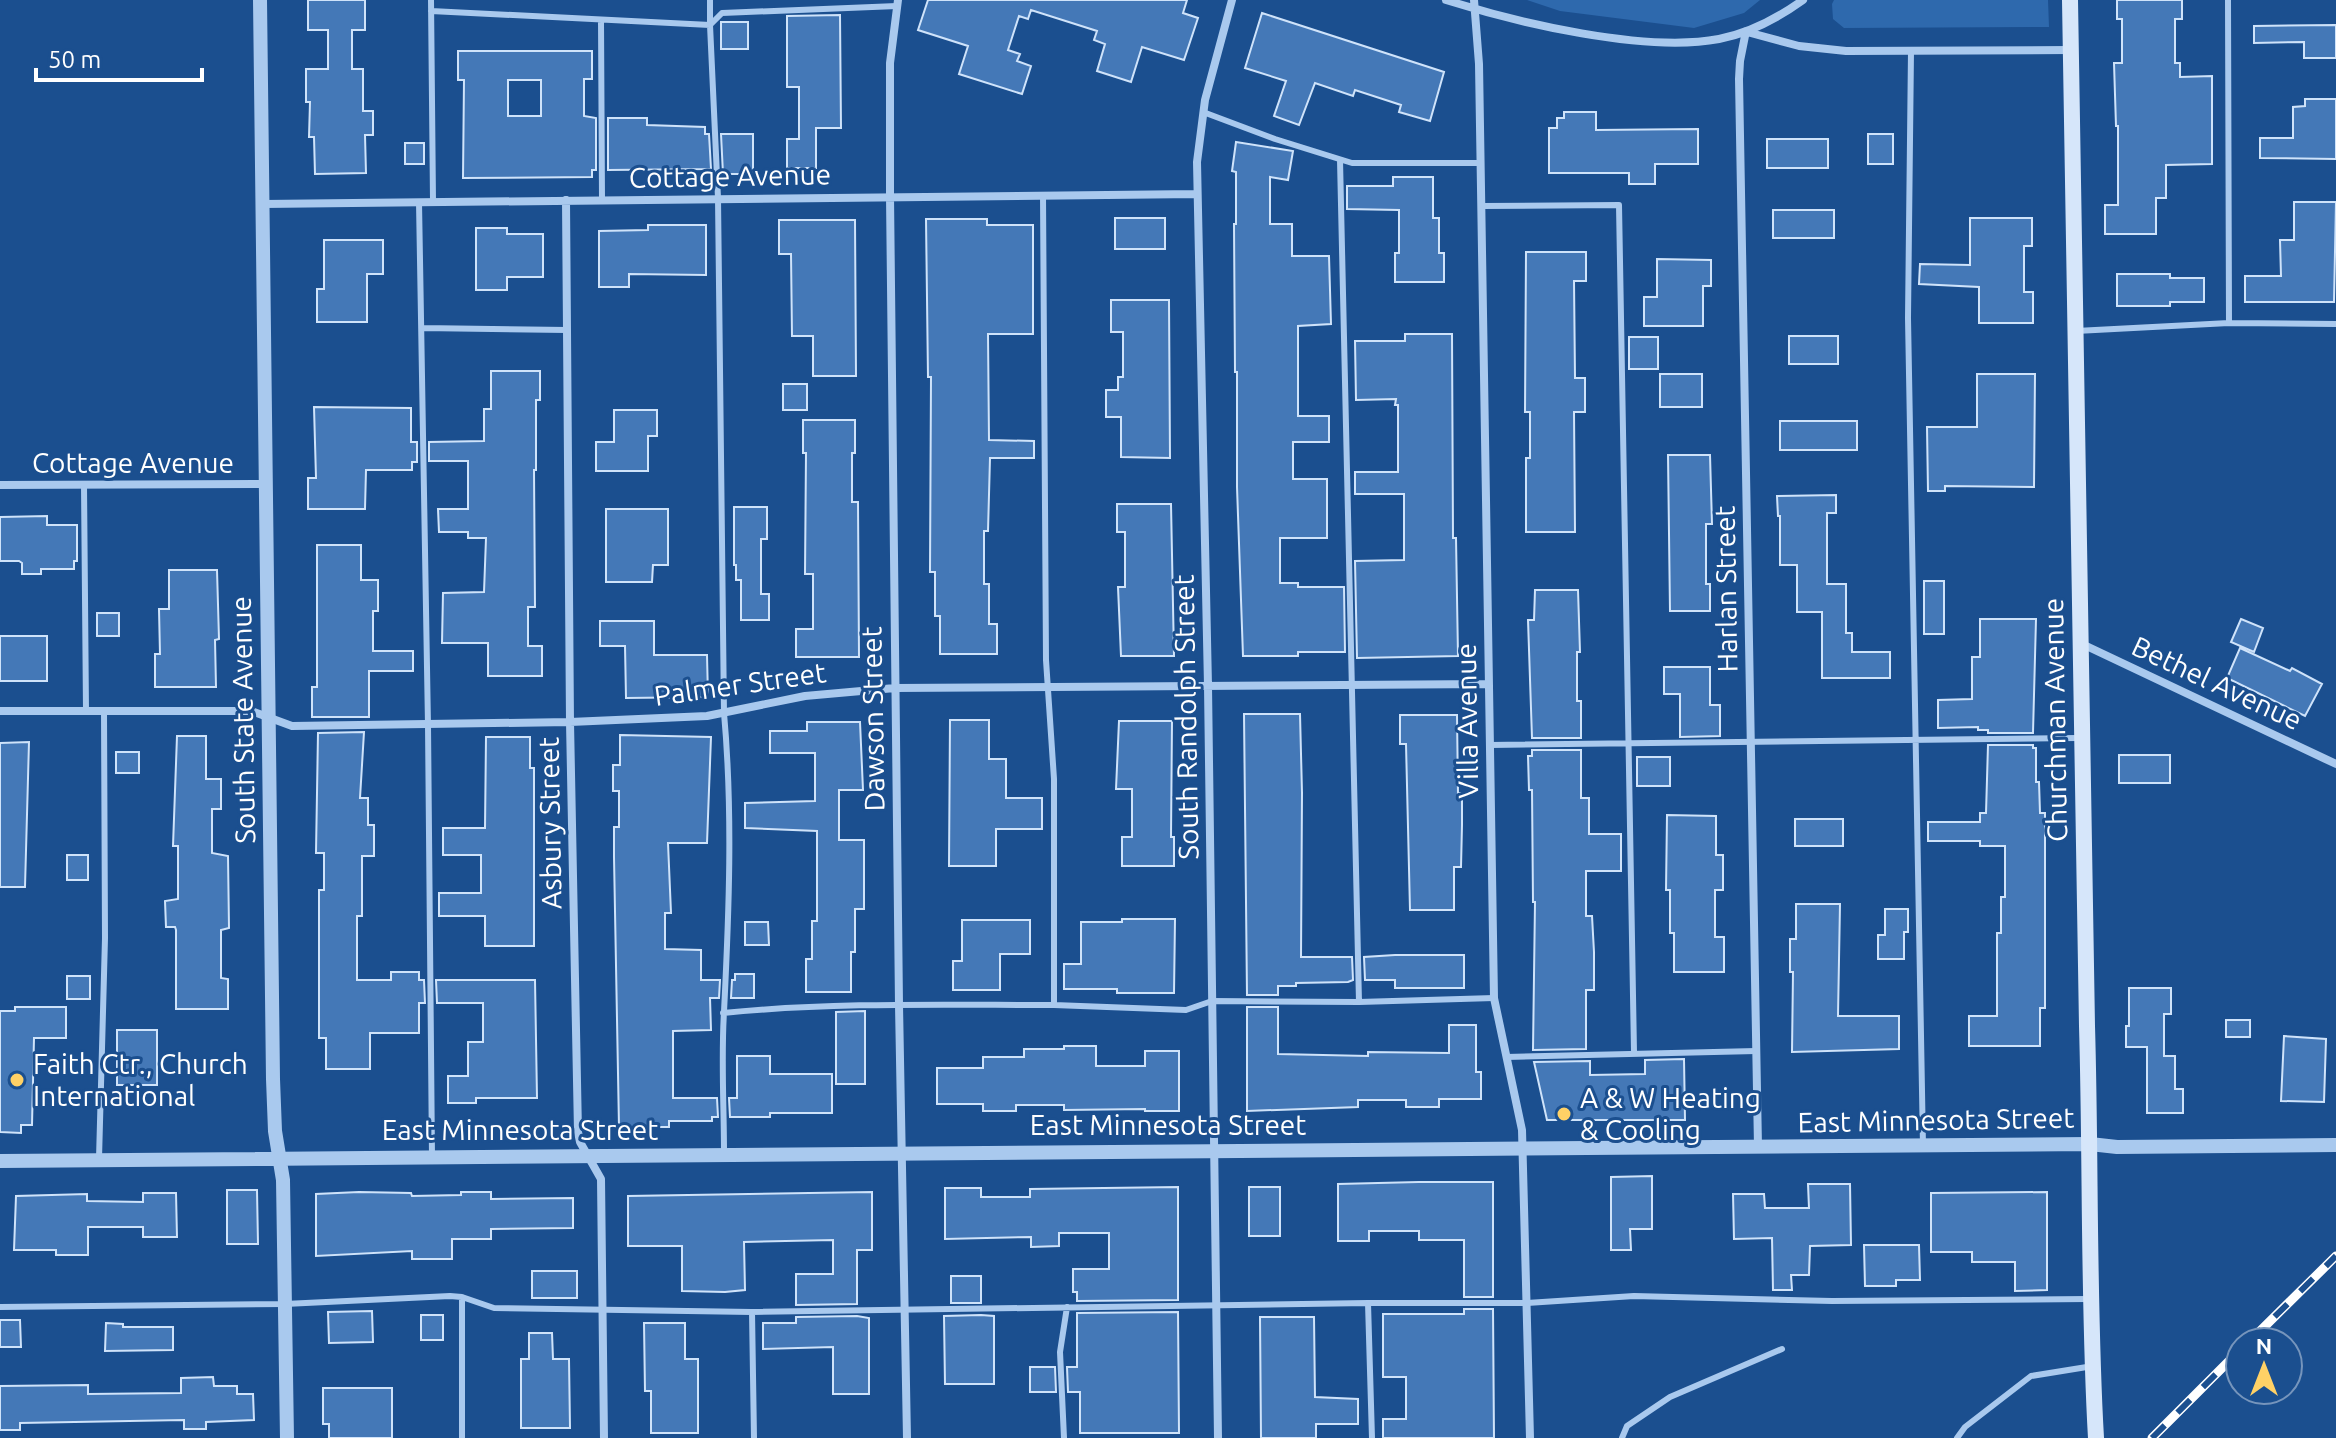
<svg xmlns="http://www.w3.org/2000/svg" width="2336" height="1438" viewBox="0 0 2336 1438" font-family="Ubuntu,sans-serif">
  <rect width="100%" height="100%" fill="#1b4f8f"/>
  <!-- green -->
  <path fill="#2e69ad" d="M1527,0H1760L1744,13L1694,28L1560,11Z
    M1834,0H2048L2049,27L1844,28L1833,19L1832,4Z"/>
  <!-- building -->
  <path fill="#4478b7" stroke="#cfe3fa" stroke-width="2" fill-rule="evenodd" d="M308,0H365V30H352V69H363V111H373V135H365L366,173L315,174L314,137H309L310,102H306V69H328V30H308Z
    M928,0H1187L1183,13L1198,18L1184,60L1142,47L1131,82L1097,71L1105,44L1094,40L1097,31L1031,10L1028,19L1019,16L1008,50L1020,54L1017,61L1031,66L1022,94L959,74L968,46L918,30Z
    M2117,0H2182V19H2175V63H2180V77L2212,76V164L2166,165V198H2156V234H2105V205H2118V126H2116L2114,63H2122V19H2117Z
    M1262,13L1444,72L1430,121L1399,112L1401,105L1355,90L1353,96L1315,83L1299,125L1274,116L1286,81L1245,68Z
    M840,15L841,128H816V168H787V139H799V87H787V16Z
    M721,22H748V49H721Z
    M2336,25V58H2304V42L2254,43V26Z
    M458,51H592V79H584V116L596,118V170H592V177L463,178L464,80H458ZM508,80H541V116H508Z
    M2305,99H2336V159L2260,158V138H2293V107L2305,106Z
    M1564,112H1596V130L1698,129V164H1655V184H1629V173H1549V128H1557V118H1564Z
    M608,118H647V125L705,127V134H709L711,169L608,170Z
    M721,134H753V174H723Z
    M1868,134H1893V164H1868Z
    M1767,139H1828V168H1767Z
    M1236,142L1293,151L1288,180L1270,177V224H1292V256H1329L1331,324L1298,326V416H1329V442H1293V479H1327V538H1280V583H1298V587H1344L1345,652H1298V656H1243L1237,487V372H1235L1234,224H1236V172L1232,171Z
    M405,143H424V164H405Z
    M1393,177H1433V218H1439V253H1444V282H1395V253H1399V210L1347,209V186H1393Z
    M2294,202H2336L2334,302H2245V276H2281L2280,240H2294Z
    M1773,210H1834V238H1773Z
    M1115,218H1165V249H1115Z
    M1970,218H2032V246H2024V292H2033V323H1979V287L1919,284L1920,264L1970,265Z
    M926,219H987V225H1033V334H988L989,440L1034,441V458H990L988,531H984V584H989V624H997V654H940V616H935V572H930L931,377H928Z
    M779,220H855L856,376H813V336H792L791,254H779Z
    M648,225H706V275L629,274V287H599V231L648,230Z
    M476,228H507V234H543V277H507V290H476Z
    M324,240H383V274H367V322H317V289H324Z
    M1526,252H1586V281H1574L1575,378H1585V412H1574L1575,532H1526V458H1530V412H1525Z
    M1657,259L1711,260V286H1703V326H1644V297H1657Z
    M2117,274H2170V278H2204V302H2170V306H2117Z
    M1111,300H1169L1170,458L1121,457V417H1106V390H1118V377H1123V332H1111Z
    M1405,334H1452L1453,538H1456L1458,656L1357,658L1355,561L1404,560V494H1355V472H1398V405H1395L1396,399L1356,400L1355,341H1405Z
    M1789,336H1838V364H1789Z
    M1629,337H1658V369H1629Z
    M491,371H540V400H536V470H534L535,607H528V646H542V676H488V643H442L443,593L484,592L486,538H468V532H439L438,509H468V461H429V442L484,441V409H491Z
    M1660,374H1702V407H1660Z
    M1977,374H2035L2034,487L1945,486V491H1928L1927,427H1977Z
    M783,384H807V410H783Z
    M314,407L411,408V442H417V462H412V470H366L365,509H308V478H316Z
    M614,410H657V436H648V471H596V442H614Z
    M803,420H855V453H852V502H858L859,657H796V629H813V574H805L806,453H803Z
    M1780,421H1857V450H1780Z
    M1668,455H1710L1712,524H1706V584H1710V611H1670Z
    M1836,495V513H1827V584H1846V633H1852V652H1890V678H1822V612H1797V565H1780V516H1778L1777,496Z
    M1117,504H1171L1174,656H1121L1118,587H1125V532H1117Z
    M734,507H767V539H761V594H769V620H741V580H736V565H734Z
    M606,509H668V565H653L652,582H606Z
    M47,516V525H77V561H74V569H41V574H22V563L19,561H0V517Z
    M317,545H361V580H378V611H373V651H413V671H369V717H312V687H317Z
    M169,570H217L219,639L215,640L216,687H155V654H160L159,609H169Z
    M1924,581H1944V634H1924Z
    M1535,590H1578L1580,652H1577V701H1581V738H1532L1528,620H1534Z
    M97,613H119V636H97Z
    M1980,619H2036L2033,733H1988V730H1978V727L1938,728V700L1972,699V657H1980Z
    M2241,619L2263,628L2254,652L2231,642Z
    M600,621H654V655H707L708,697L626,698L625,646H600Z
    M0,636H47V681H0Z
    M2240,648L2290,671L2292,668L2322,684L2305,716L2227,678Z
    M1664,667H1710V705H1720V736L1680,737V694H1664Z
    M1244,714H1300L1302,793L1301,957H1352L1353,980L1348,982L1296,983V986H1278V995H1247Z
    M1400,715H1457L1458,793H1462V825L1461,867H1454V910H1410L1406,744H1400Z
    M950,720H989V759H1006V798H1042V829H996V866H949Z
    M1119,721H1172L1171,837H1174V866H1122V837H1132V789H1116Z
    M807,722H860L863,790H839V840H864V909H855V952H851V992H806V959H812V921H817V831L745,828V803L815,801V753H770V731H807Z
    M364,732L360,798H368V825H374V856H362V916H357V980H391V972H419V980H424L425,1003H419V1033H370V1069H326V1038H319V890H324V853H316L318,733Z
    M620,735L711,737L707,843H668L671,913H665V949L701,950V980H720L719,998H710L711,1030L673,1031V1098H717L718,1117H712V1121H669V1127H619L614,857V827H619V791H613V765H620Z
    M177,736H206V779H221V809H212V853L228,856L229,928L221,930V978L228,979V1009H176V930L175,927H166L165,901L178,899V846H173Z
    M486,737H530V768H534V946H485V916H439V893H481V855H443V828H485Z
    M29,742L25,887H0V743Z
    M1988,745H2033V748H2036V782H2039L2040,813H2045V1008H2040V1046H1969V1016H1997V933H2001V897H2005V846H1980V841H1928V822H1980V813H1986Z
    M1532,750H1581V798H1589V834H1621V871H1586V916H1592L1594,952V990H1586V1049L1533,1050L1535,902H1533L1532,790H1529L1528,756H1532Z
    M116,752H139V773H116Z
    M2119,755H2170V783H2119Z
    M1637,757H1670V786H1637Z
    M1667,815L1716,816V855H1723V890H1715V937H1724V972H1674V933H1670V890H1666Z
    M1795,819H1843V846H1795Z
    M67,855H88V880H67Z
    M1796,904H1840L1838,1016H1899V1049L1792,1052L1793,972H1790V939H1796Z
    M1885,909H1908V932H1904V959H1878V935H1885Z
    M1122,919H1175L1174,993H1117V989H1064V964H1081V922H1122Z
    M962,920H1030V954H1000V990H953V961H962Z
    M745,922H768L769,945H745Z
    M1395,955H1464V988H1395V980H1365L1364,957Z
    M735,974H754V998H731L732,980H735Z
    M67,976H90V999H67Z
    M436,980H535L537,1098H476V1103H448V1076H468V1042H483V1003H437Z
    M2129,988H2171V1014H2164V1056H2175V1089H2183V1113H2147V1047H2126V1026H2129Z
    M15,1007H66V1038H34L32,1125H21V1133L0,1132V1011H15Z
    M1247,1007H1278V1054L1368,1056V1052L1449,1053V1025H1476V1072H1481V1099H1439V1107H1406V1100H1358V1107L1247,1111Z
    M865,1011V1084H836V1012Z
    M2226,1020H2250V1037H2226Z
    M117,1030H157V1085H117Z
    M2284,1036L2326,1039L2324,1102L2281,1101Z
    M1064,1046H1096V1066H1145V1051H1179V1111H1145V1109L1064,1110V1105H1016V1111H983V1104H937V1068H983V1057H1024V1049H1064Z
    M737,1056H770V1074H832V1113H770V1117H730L729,1098H737Z
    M1684,1059L1685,1120H1547L1534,1062L1590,1061V1075L1645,1074V1060Z
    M1652,1176V1229H1630L1631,1250H1611V1177Z
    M1419,1182H1493V1297H1464V1240H1419V1231H1369V1241H1338V1184Z
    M1808,1184H1850L1851,1245L1810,1246L1809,1275H1791L1792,1290H1773L1772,1238L1734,1239L1733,1194H1764L1765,1208H1809Z
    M1178,1187V1300L1077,1301V1292H1073V1269H1109V1233H1059V1246L1031,1247V1237L945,1239V1188H981V1197H1030V1189Z
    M1249,1187H1280V1236H1249Z
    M227,1190H257L258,1244H227Z
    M359,1192L411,1193L412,1196L461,1195V1192H491V1199L573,1198V1228L491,1229V1239H452V1259H412V1251L316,1256V1194Z
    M872,1192V1250H857V1304L796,1305V1274H833V1240L744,1242L745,1290L725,1292L682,1291V1246H628V1196Z
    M2047,1192V1290L2015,1291V1262H1972V1252H1931V1193Z
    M143,1193H176L177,1237H143V1227H88V1255H56V1250H14L16,1196L87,1194V1201L143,1202Z
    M1864,1245H1919L1920,1280H1896V1286H1865Z
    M532,1271H577V1298H532Z
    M951,1276H981V1303H951Z
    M1464,1309H1493L1494,1438H1383V1419H1406V1377H1383V1314H1464Z
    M372,1311L373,1342L329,1343L328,1312Z
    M1178,1312L1179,1433H1080V1392H1068L1067,1367H1077V1313Z
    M421,1315H443V1340H421Z
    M981,1315L994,1316V1384H945L944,1316Z
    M857,1316L869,1318V1394H833V1347L763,1349V1323H796V1317Z
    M1260,1317H1314L1315,1397L1358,1399V1424H1316V1438H1261Z
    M0,1320H20L21,1347H0Z
    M106,1323L123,1324V1327H173V1350L105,1351Z
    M644,1323H685V1359H698V1433H651V1391H645Z
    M529,1333H552L553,1359H569L570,1428H521V1359H529Z
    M1030,1367H1055L1056,1392H1030Z
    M213,1377L214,1386H237V1394H253L254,1420L206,1422V1429H184V1420L20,1423V1430H0V1386L88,1385V1394L181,1393V1378Z
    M323,1388H392V1438H329V1424H323Z"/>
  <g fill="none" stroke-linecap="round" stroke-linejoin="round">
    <!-- service -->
    <path stroke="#a9c9ee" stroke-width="6" d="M431,0L433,201
      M710,0V25
      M431,11L710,25L718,198L724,713C733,813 729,912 724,1012C721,1059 724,1106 724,1153
      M601,20L602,200
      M710,25L722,13L897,6
      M1911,51L1908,318L1923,1146
      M1203,112L1275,139L1352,163H1481
      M1340,160L1359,1002L1494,998
      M419,202L428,725L432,1157
      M1482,206L1619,205L1634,1052
      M2229,323L2336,324
      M422,328L567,330
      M2076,331L2229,323L2228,0
      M84,485L86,711
      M1490,745L2078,738
      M1054,1005L1186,1010L1212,1001L1359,1002
      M723,1013C833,1002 944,1005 1054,1005V779L1046,660L1043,195
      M1506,1057L1756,1051
      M99,1159L105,938L104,711
      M462,1297V1438
      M1368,1303H1527L1634,1296L1832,1301L2088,1299
      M0,1307L285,1304L450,1296L462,1297L494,1308L752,1312L1368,1303L1372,1438
      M752,1312L754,1438
      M1064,1438L1060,1352L1067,1307
      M1622,1438L1627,1426L1670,1397L1782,1349
      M1957,1438L1965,1427L2031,1376L2093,1366"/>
    <!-- minor -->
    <path stroke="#a9c9ee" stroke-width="8" d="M898,0L890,63V196L899,1005L907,1438
      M1446,0C1518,23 1645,53 1719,39C1750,33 1778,18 1803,0
      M1474,0L1479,64L1494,998L1522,1130L1530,1438
      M1746,31L1740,61L1739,79L1758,1147
      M1747,32L1799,46L1846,51L2070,50
      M566,200L570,722L578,1132L580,1142L601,1179L604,1438
      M263,204L1197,194
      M0,485L266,484
      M2080,643L2336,764
      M0,711H251L292,726L570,722L707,716L805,696L895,688L1489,684
      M1218,1438L1208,686L1197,162L1205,100L1232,0"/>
    <!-- tertiary -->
    <path stroke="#a9c9ee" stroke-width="14" d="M260,0L273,1079L275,1131L283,1180L287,1438
      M0,1161L2090,1144L2117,1147L2336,1145"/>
    <!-- secondary -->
    <path stroke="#d6e6fa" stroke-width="16" d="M2070,0C2074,342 2079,684 2087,1026C2091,1163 2088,1301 2096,1438"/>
    <!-- rail casing -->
    <g stroke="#fff" stroke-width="9">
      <path id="rail" d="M2249,1342L2336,1256
        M2152,1438L2240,1350"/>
    </g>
    <!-- rail -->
    <use href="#rail" stroke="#1b4f8f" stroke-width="6" stroke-dasharray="18" stroke-linecap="butt"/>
  </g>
  <!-- markers -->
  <g fill="#ffd166" stroke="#1b4f8f" stroke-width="3">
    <circle cx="17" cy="1080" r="8"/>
    <circle cx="1564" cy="1114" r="8"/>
  </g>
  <g text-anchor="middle" stroke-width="6" stroke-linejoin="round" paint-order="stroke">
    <!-- street labels -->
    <g font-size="28" fill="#fff" stroke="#1b4f8f">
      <text transform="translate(730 176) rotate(-1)" y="10">Cottage Avenue</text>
      <text x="133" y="473">Cottage Avenue</text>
      <text transform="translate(1726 589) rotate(-91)" y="10">Harlan Street</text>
      <text transform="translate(2217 683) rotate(25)" y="10">Bethel Avenue</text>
      <text transform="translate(740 684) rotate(-8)" y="10">Palmer Street</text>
      <text transform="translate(1186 717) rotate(-91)" y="10">South Randolph Street</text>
      <text transform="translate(873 719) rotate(-91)" y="10">Dawson Street</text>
      <text transform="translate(243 720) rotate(-91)" y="10">South State Avenue</text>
      <text transform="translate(2055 720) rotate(-91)" y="10">Churchman Avenue</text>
      <text transform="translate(1467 721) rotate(-91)" y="10">Villa Avenue</text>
      <text transform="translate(550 823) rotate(-91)" y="10">Asbury Street</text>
      <text transform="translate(1936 1120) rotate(-1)" y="10">East Minnesota Street</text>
      <text x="1168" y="1135">East Minnesota Street</text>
      <text x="520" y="1140">East Minnesota Street</text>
    </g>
    <!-- poi labels -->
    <g font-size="28" fill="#fff" stroke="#1b4f8f" text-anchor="start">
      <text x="33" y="1074">Faith Ctr., Church<tspan x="33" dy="32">International</tspan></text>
      <text x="1580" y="1108">A &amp; W Heating<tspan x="1580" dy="32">&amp; Cooling</tspan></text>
    </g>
  </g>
  <!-- north arrow -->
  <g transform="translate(2264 1366)"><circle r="38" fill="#1b4f8f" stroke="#7695bc" stroke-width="2"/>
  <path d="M0-6L14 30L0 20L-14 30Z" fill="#ffd166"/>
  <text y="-12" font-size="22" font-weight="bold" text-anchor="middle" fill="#ffffff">N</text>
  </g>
  <!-- scale -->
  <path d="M36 68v12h166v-12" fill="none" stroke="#ffffff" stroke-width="4"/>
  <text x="48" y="68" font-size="24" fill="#ffffff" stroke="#1b4f8f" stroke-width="6" paint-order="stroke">50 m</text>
</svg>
